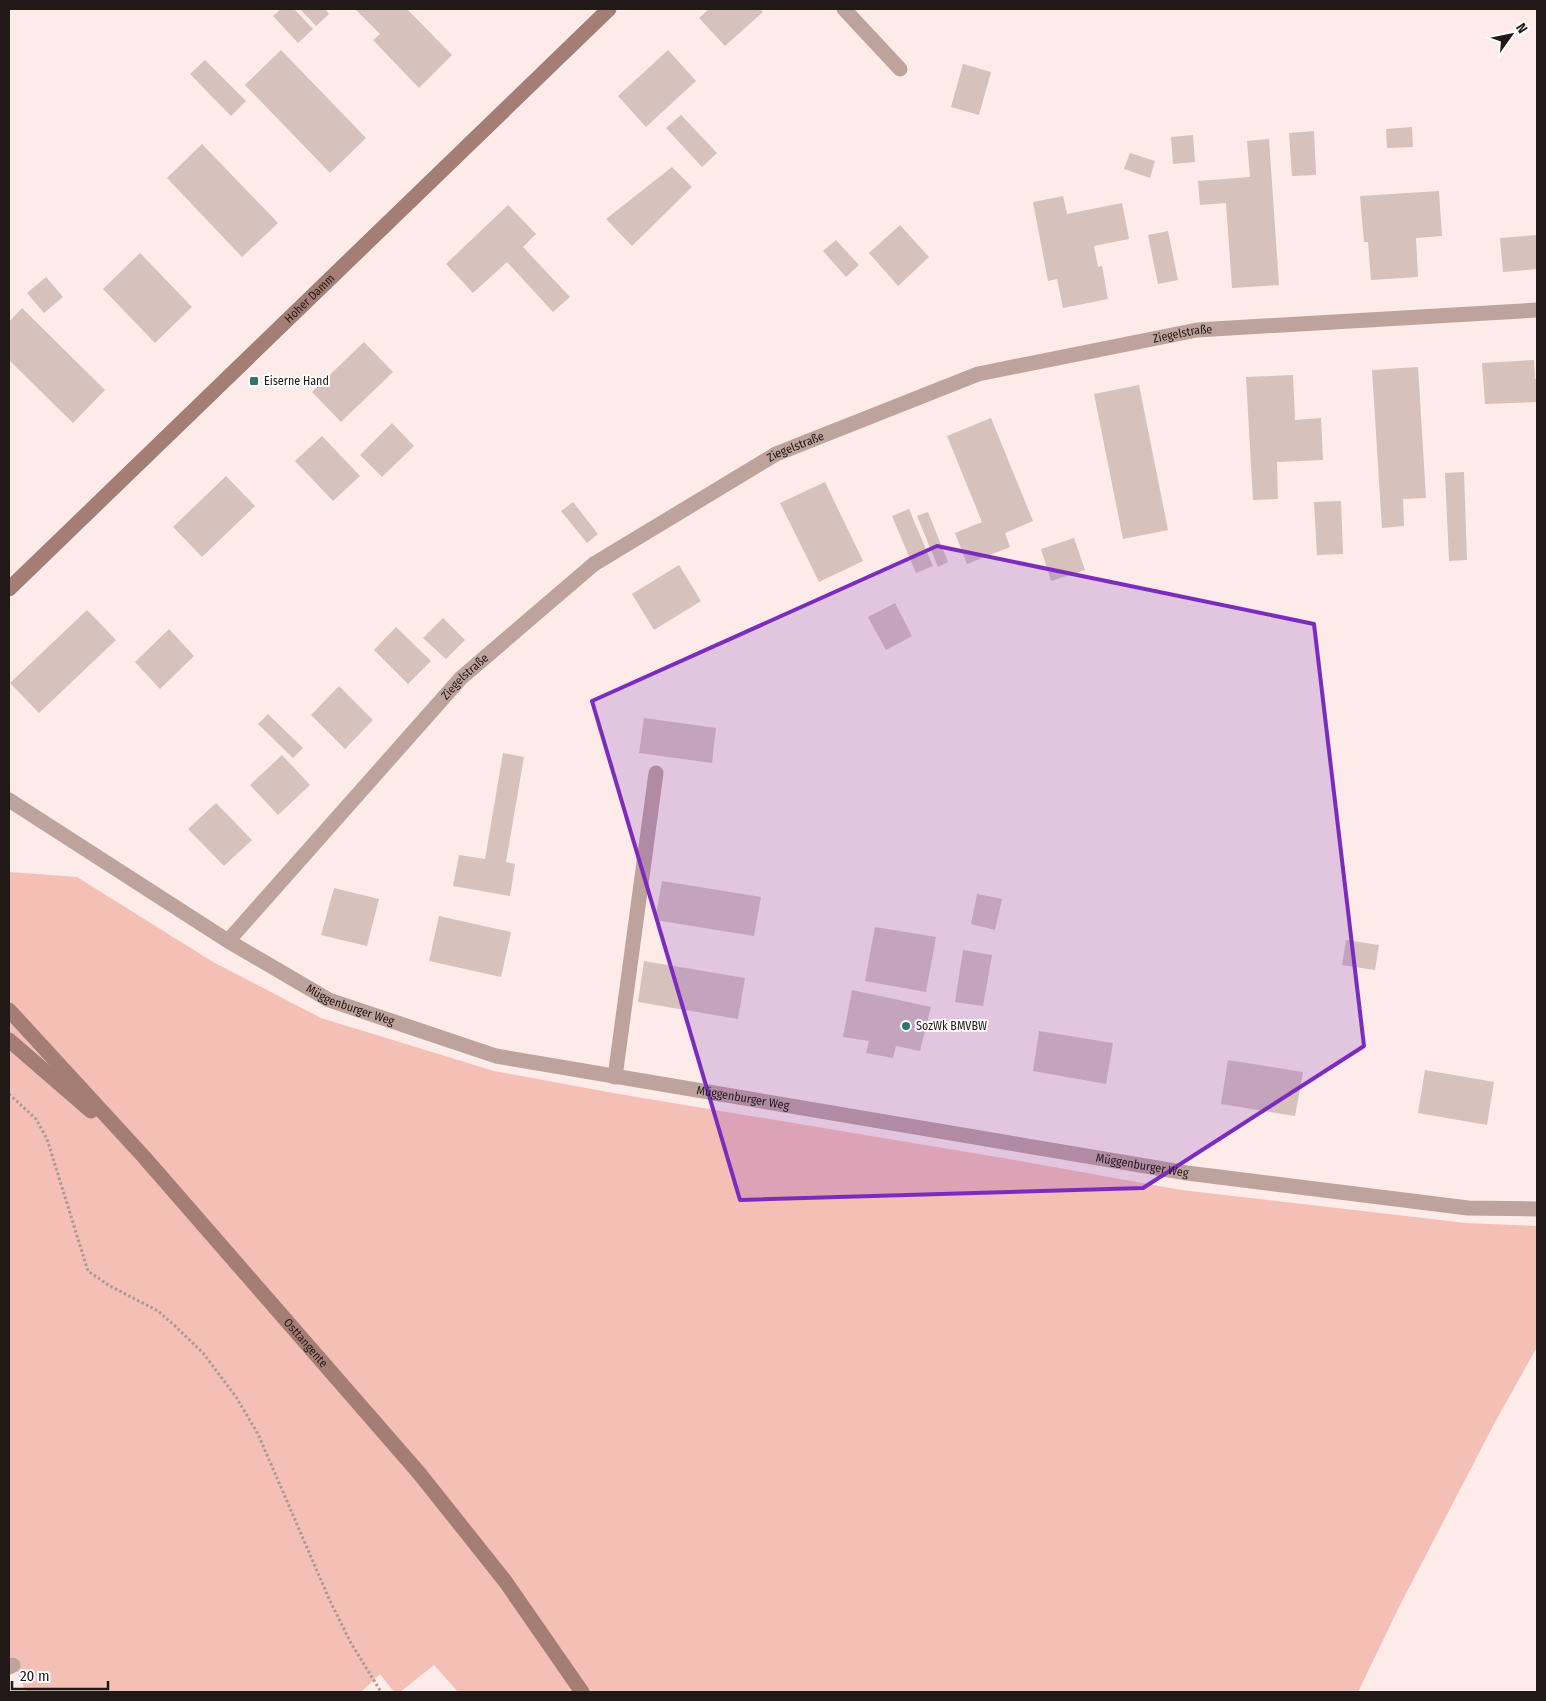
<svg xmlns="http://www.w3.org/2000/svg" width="1546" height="1701" viewBox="0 0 1546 1701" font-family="'Fira Sans Condensed',sans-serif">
  <rect width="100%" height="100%" fill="#fcebe8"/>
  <!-- green -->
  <path fill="#f4c0b5" d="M9,872L77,877L213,962L321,1018L494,1071L613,1093L1015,1160L1181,1190L1466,1223L1537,1226V1347L1494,1424L1399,1607L1358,1692H458L434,1665L400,1692H394L380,1674L361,1692H26L9,1654V982L10,981L9,979Z"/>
  <!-- building -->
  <path fill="#d6c1bd" d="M281,9H294L313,29L298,43L273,16Z
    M300,9H325L329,14L316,26Z
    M355,9H407L452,55L419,88L373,40L380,34Z
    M709,9H760L763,12L725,46L699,18Z
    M281,50L366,138L330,173L245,85Z
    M668,50L696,81L646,127L618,96Z
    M205,60L246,101L231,116L190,74Z
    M963,64L991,72L979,115L951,107Z
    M681,115L717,153L702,167L666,128Z
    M1412,127L1413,147L1387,148L1386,129Z
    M1314,131L1316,175L1292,176L1289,133Z
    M1193,135L1195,162L1173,164L1171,137Z
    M1269,139L1279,285L1232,288L1226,203L1200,205L1198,181L1250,177L1247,141Z
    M202,144L278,223L242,257L167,178Z
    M1130,153L1155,161L1150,178L1124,169Z
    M672,167L692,187L632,246L606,219Z
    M1439,191L1442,236L1416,238L1418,277L1371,280L1368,242H1364L1360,196Z
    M1063,196L1067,214L1122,203L1129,239L1094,246L1098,267L1102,266L1108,299L1063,308L1057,279L1048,281L1033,202Z
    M508,205L536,234L523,247L570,297L553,312L507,262L473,293L446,264Z
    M900,225L929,257L898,286L869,253Z
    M1168,231L1178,280L1158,284L1148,235Z
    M1537,235V269L1503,272L1500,238Z
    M836,240L859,265L846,277L823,251Z
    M140,253L192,307L155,343L103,289Z
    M46,277L63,297L44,313L27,293Z
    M22,308L105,390L73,423L9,360V322Z
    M364,342L393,372L341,422L312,392Z
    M1534,360L1535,379H1537V402L1485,404L1482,363Z
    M1418,367L1426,498L1403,499L1404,526L1382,528L1372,370Z
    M1293,375L1295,420L1321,418L1323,460L1277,462L1278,499L1253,500L1246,377Z
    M1139,385L1168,530L1123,539L1094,394Z
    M991,418L1033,521L1005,533L1010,547L967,564L955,533L982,522L947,436Z
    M392,423L414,446L382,477L360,455Z
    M322,436L360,476L333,501L295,461Z
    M1464,472L1467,560L1449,561L1445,473Z
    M226,476L255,506L202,557L173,527Z
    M825,482L863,561L819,582L780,503Z
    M1341,501L1343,554L1317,555L1314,502Z
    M573,502L598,534L587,543L561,511Z
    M909,509L933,566L916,573L892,516Z
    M928,512L948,562L938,567L917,516Z
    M1074,538L1085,570L1051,581L1041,549Z
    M679,565L701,601L654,630L632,594Z
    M895,603L912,636L886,650L868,617Z
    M87,610L116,640L39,713L10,683Z
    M443,618L465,640L446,659L423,638Z
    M396,627L431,661L408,684L374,650Z
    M169,629L194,656L160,689L135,662Z
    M339,686L373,720L345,749L311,715Z
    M268,714L303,748L293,758L258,724Z
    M644,718L716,728L712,763L639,753Z
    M503,753L524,757L506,862L515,864L510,896L453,886L459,855L485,859Z
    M282,755L310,785L278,815L250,785Z
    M216,803L252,840L224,866L188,829Z
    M662,881L761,897L754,936L655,920Z
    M334,888L379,899L367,946L321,935Z
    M977,894L1002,899L995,930L971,924Z
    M439,916L511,932L501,977L429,961Z
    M875,927L936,937L926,992L865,981Z
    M1346,940L1379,945L1375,970L1342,965Z
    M963,950L992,955L983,1006L955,1002Z
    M644,961L745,978L738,1019L638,1002Z
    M852,990L931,1007L920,1051L896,1046L893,1058L866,1053L869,1041L843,1037Z
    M1039,1031L1113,1043L1106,1084L1033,1071Z
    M1228,1060L1303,1072L1295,1116L1221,1104Z
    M1425,1070L1494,1082L1487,1125L1418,1113Z"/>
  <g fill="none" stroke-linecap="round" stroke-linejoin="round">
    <!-- path -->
    <path stroke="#a89a98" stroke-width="3" stroke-dasharray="2.5 2.5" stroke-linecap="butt" d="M9,1094L36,1119L47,1139L88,1271L110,1286L158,1311L174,1325L203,1353L236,1397L258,1434L330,1601L351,1643L381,1692"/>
    <!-- service -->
    <path stroke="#bea39d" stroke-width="15" d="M844,9L900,69
      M615,1077L656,773"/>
    <!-- minor -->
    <g stroke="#bea39d" stroke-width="15">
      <path id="s1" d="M9,800L228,941L329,1000L496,1056L1187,1173L1468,1208L1537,1209"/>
      <path id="s2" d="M228,941L461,678L594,564L776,454L978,374L1197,330L1537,310"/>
      <path d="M9,1667L13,1665"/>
    </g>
    <!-- secondary -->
    <g stroke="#a47e75" stroke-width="15">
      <path id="s3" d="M9,589L609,9"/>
      <path id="s4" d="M9,1010L144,1157L419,1473L505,1581L582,1692"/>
      <path d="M9,1040L91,1111"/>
    </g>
  </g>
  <!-- marked area -->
  <path fill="#7b2cbf" fill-opacity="0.2" stroke="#7b2cbf" stroke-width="4" stroke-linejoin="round" d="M937,546L1314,624L1364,1046L1143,1188L740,1200L592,701Z"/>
  <!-- markers -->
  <g fill="#30766b" stroke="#fff" stroke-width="2">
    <rect x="249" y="376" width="10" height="10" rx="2.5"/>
    <circle cx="906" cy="1026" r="5"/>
  </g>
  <g text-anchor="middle" stroke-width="4" stroke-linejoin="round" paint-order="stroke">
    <!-- street labels -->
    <g font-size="12" fill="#201918" stroke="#fff">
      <text dy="4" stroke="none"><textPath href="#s3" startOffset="418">Hoher Damm</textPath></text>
      <text dy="4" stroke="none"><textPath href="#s2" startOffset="1165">Ziegelstraße</textPath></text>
      <text dy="4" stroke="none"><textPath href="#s2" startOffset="760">Ziegelstraße</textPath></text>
      <text dy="4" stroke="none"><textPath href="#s2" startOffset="355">Ziegelstraße</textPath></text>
      <text dy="4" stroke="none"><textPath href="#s1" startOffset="399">Müggenburger Weg</textPath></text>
      <text dy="4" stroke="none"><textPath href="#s1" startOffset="804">Müggenburger Weg</textPath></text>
      <text dy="4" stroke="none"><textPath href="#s1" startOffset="1209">Müggenburger Weg</textPath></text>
      <text dy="4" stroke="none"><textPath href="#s4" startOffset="446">Osttangente</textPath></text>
    </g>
    <!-- poi labels -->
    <g font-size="12" fill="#201918" stroke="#fff" text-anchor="start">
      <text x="264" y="385">Eiserne Hand</text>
      <text x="916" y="1030">SozWk BMVBW</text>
    </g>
  </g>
  <!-- border -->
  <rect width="1546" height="1701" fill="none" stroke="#201918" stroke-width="20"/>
  <!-- north arrow -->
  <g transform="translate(1511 35) rotate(57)" stroke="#ffffff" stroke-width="4" paint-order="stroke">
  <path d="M0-4L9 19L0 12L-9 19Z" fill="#201918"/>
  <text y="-8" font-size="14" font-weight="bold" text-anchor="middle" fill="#201918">N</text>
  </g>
  <!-- scale -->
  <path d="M12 1681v8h96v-8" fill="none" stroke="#201918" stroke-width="2.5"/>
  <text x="20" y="1681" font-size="15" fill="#201918" stroke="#ffffff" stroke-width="4" paint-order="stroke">20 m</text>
</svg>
